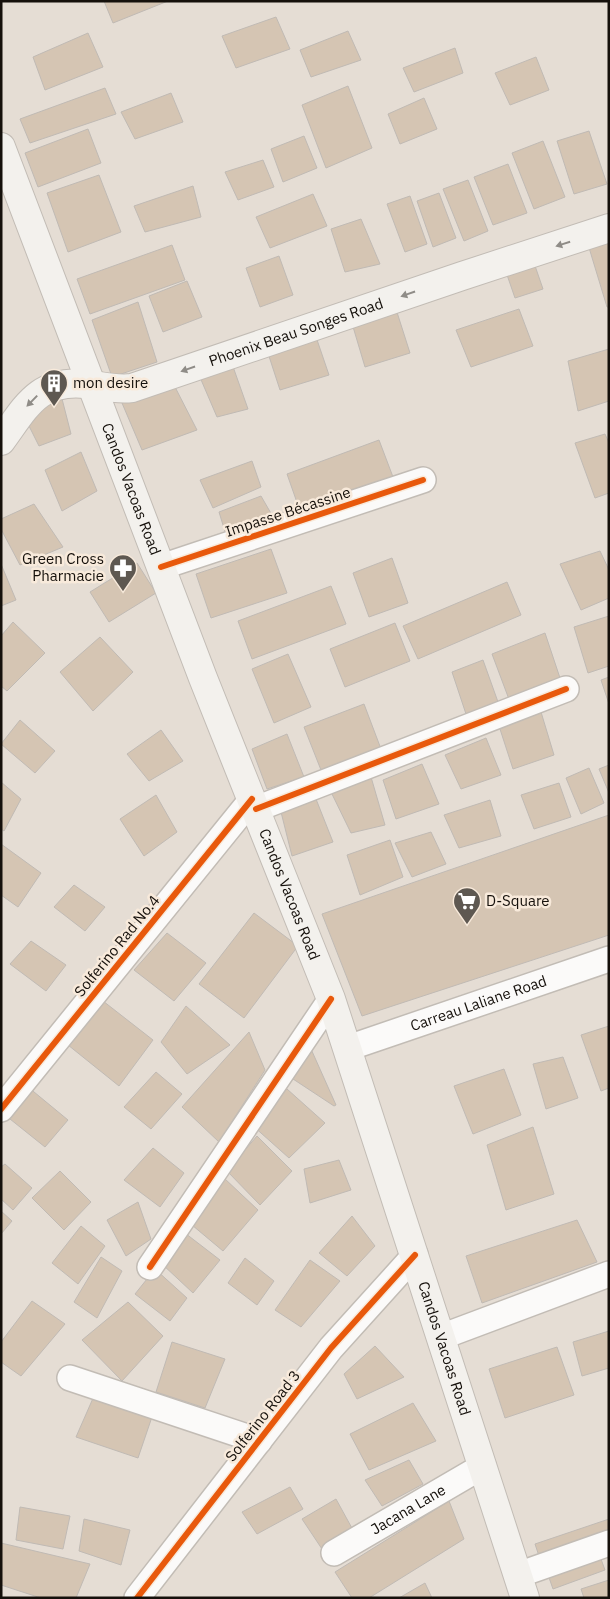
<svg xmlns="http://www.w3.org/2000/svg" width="610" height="1599" viewBox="0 0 610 1599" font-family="'IBM Plex Sans',sans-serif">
  <rect width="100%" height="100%" fill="#e5ddd4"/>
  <!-- building -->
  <path fill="#d5c5b3" stroke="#c0bab4" d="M104,1H168L113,23Z
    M276,17L290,49L236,68L222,36Z
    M348,31L361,60L311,77L300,50Z
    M88,33L103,67L45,90L33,57Z
    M455,48L463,73L414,92L403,68Z
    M536,57L549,90L510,105L495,73Z
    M348,86L372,148L326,168L302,105Z
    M105,88L116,114L30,143L20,119Z
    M171,93L183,122L135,139L121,112Z
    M424,98L437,129L400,144L388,114Z
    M88,129L101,163L38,187L25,153Z
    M589,131L607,184L574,194L557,141Z
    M304,136L317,168L283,182L271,149Z
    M543,141L565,197L534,209L512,153Z
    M263,160L274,187L238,200L225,172Z
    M508,164L527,213L493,225L474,177Z
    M99,175L121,232L68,252L47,193Z
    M468,180L488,231L464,241L443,189Z
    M193,186L201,217L145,232L134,206Z
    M439,193L456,238L433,247L417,201Z
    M313,194L327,226L270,248L256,217Z
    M410,196L427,244L405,252L387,204Z
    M361,219L380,264L345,272L331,229Z
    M609,235V307H607L587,241Z
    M172,245L185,280L90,314L77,279Z
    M279,256L293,295L260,307L246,268Z
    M533,260L543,289L515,298L505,269Z
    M187,281L202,317L163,332L149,296Z
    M138,302L157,362L112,377L92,320Z
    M395,306L410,353L365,367L351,320Z
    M519,309L533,346L471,367L456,330Z
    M314,331L329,375L280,390L266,347Z
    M609,349V401L578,411L568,361Z
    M231,361L248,409L217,417L199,375Z
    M174,385L197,430L142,450L122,403Z
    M60,391L71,434L39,446L28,424Z
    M605,434L609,443V493L595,498L575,443Z
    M379,440L393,477L300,511L287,474Z
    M81,452L97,491L62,511L45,470Z
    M252,461L261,487L213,508L200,480Z
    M261,496L276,522L227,538L219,512Z
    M34,504L63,547L20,565L1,529V519Z
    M271,549L287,593L211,618L196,574Z
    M600,551L609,570V598L581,610L560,564Z
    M392,558L408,603L369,617L353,573Z
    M137,563L156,593L109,622L90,592Z
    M1,564L16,600L1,606Z
    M507,582L521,615L418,659L403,626Z
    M331,586L346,624L252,659L238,621Z
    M609,616V666L588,673L574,627Z
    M13,622L45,653L7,691L1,686V636Z
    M395,623L410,661L345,687L330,649Z
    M545,633L561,681L510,702L492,654Z
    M100,637L133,672L93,711L60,672Z
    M288,654L311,707L274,723L252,669Z
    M483,660L498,702L466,714L452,672Z
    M609,677V704L601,680Z
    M364,704L381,749L321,770L304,727Z
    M541,712L554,755L513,769L499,726Z
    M20,720L55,751L35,773L1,744Z
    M161,730L183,761L149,781L127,754Z
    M287,734L304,777L267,789L252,749Z
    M486,738L501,775L461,789L445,755Z
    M422,764L439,804L396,819L383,780Z
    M609,765V793L599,769Z
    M589,768L604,803L581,814L566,778Z
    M371,777L385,825L351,833L331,792Z
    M1,782L21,799L4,831L1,829Z
    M559,783L571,817L534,829L521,795Z
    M314,794L333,842L292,856L280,808Z
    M156,795L177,832L144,856L120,819Z
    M490,800L501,836L459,848L444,815Z
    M609,815V935L362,1016L322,914Z
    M431,832L446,864L412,877L395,843Z
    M390,840L403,877L360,895L347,855Z
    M1,844L41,873L18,907L1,895Z
    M74,885L105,907L85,931L54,907Z
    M254,913L298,946L244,1018L199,984Z
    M167,933L206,963L174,1001L134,970Z
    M31,941L66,965L46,991L10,964Z
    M103,1001L153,1040L119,1086L68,1045Z
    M186,1006L230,1045L187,1074L161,1042Z
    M609,1026V1088L601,1091L581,1035Z
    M249,1032L265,1070L219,1142L182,1107Z
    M311,1049L336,1105L334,1106L290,1077Z
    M563,1057L578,1098L546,1109L533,1064Z
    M504,1069L521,1115L473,1134L454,1086Z
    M156,1072L182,1094L151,1129L124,1107Z
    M28,1087L68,1120L45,1147L5,1115Z
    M287,1089L325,1123L289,1158L252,1125Z
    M533,1127L554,1194L506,1210L487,1145Z
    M257,1136L292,1171L260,1205L227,1171Z
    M153,1148L184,1173L160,1207L124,1180Z
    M339,1160L351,1190L310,1203L304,1169Z
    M5,1164L32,1188L13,1210L1,1199V1167Z
    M60,1171L91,1202L64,1230L32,1198Z
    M224,1178L258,1210L223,1251L186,1220Z
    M138,1202L151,1239L126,1256L107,1220Z
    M1,1211L12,1221L1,1234Z
    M352,1216L375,1246L347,1276L319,1253Z
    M577,1220L597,1262L482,1303L466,1256Z
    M81,1226L105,1246L78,1284L52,1263Z
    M181,1230L220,1260L193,1293L162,1264Z
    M101,1257L122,1271L97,1318L74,1302Z
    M245,1258L274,1281L257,1305L228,1283Z
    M310,1260L340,1281L301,1327L275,1310Z
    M155,1269L187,1298L170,1321L135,1294Z
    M32,1301L65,1324L21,1376L1,1362V1342Z
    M128,1302L163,1336L122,1381L82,1340Z
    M609,1331V1368L582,1376L573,1342Z
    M172,1342L225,1359L205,1408L156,1392Z
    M375,1346L404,1377L357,1399L344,1374Z
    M557,1347L574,1395L505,1418L489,1369Z
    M94,1396L154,1411L138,1458L76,1437Z
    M413,1403L436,1441L369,1470L350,1434Z
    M409,1460L423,1484L382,1506L365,1480Z
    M290,1487L303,1509L257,1534L242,1512Z
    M336,1499L353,1530L322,1549L302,1519Z
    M449,1501L464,1539L369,1598H352L335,1572Z
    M20,1507L70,1516L63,1549L16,1540Z
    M84,1519L130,1530L121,1565L79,1551Z
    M609,1519V1539L541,1562L535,1544Z
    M1,1543L90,1564L76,1598H41L1,1585Z
    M598,1551L605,1570L553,1589L546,1569Z
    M609,1580V1598H584L581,1589Z
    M425,1583L432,1598H399Z"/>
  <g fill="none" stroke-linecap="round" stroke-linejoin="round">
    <!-- street casing -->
    <g stroke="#c2bcb5" stroke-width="28">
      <g id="street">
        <path d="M161,567L423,480"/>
        <path d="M256,809L566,689"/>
        <path id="s1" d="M348,1048L609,959"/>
        <path d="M1,1109L252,799"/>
        <path d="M150,1267L331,999"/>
        <path d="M441,1337L609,1274"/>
        <path d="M70,1378L259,1441"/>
        <path id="s2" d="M334,1553L483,1466"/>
        <path d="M518,1575L609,1543"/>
        <path d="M137,1598L331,1348L415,1255"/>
      </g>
    </g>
    <!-- secondary casing -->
    <g stroke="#c2bcb5" stroke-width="30">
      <g id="secondary">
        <path id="s3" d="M1,147L203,678L331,999L525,1598"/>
        <path id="s4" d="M1,441C26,407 38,379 86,384C102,386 115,390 132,388L462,276L609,228"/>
      </g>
    </g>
    <!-- street -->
    <use href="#street" stroke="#fbfaf9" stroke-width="25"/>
    <!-- secondary -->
    <use href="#secondary" stroke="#f3f1ed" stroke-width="28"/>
    <!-- cycleway casing -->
    <g stroke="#f8eadb" stroke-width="9">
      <path id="cycleway" d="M161,567L423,480
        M256,809L566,689
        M1,1109L252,799
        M150,1267L331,999
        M137,1598L331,1348L415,1255"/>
    </g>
    <!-- cycleway -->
    <use href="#cycleway" stroke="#e8590c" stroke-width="6"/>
  </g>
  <!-- one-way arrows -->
  <defs><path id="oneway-solid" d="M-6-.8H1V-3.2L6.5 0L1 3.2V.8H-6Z" transform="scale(1.25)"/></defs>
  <g fill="#8f8c87">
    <use href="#oneway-solid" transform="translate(563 244) rotate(162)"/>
    <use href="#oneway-solid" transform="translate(408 294) rotate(161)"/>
    <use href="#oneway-solid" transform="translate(188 369) rotate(161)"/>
    <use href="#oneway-solid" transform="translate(32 401) rotate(134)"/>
  </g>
  <!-- icons -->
  <defs>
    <g id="building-pin" transform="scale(1.4375)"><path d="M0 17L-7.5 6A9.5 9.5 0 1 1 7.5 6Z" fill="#5e5851" stroke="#f8eadb"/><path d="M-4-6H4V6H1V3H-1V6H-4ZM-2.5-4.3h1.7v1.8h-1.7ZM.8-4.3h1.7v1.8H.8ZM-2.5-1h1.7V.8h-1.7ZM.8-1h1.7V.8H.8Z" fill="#fff"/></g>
    <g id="pharmacy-pin" transform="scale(1.4375)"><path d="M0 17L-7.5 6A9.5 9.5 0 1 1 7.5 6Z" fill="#5e5851" stroke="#f8eadb"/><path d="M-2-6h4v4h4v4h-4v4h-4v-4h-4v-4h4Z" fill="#fff"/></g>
    <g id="supermarket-pin" transform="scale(1.4375)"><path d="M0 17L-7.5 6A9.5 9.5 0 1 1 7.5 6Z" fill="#5e5851" stroke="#f8eadb"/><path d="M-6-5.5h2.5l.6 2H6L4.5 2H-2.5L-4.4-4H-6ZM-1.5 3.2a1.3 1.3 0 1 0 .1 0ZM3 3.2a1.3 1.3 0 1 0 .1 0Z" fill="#fff"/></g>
  </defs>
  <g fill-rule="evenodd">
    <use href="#building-pin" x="54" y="383"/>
    <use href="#pharmacy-pin" x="123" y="568"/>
    <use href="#supermarket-pin" x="467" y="901"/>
  </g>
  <g text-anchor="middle" stroke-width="5" stroke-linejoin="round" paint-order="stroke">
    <!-- street labels -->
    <g font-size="15" fill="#15100b" stroke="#f8eadb">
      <text dy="5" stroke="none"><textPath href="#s4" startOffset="329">Phoenix Beau Songes Road</textPath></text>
      <text dy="5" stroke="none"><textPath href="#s3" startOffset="366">Candos Vacoas Road</textPath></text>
      <text transform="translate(288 512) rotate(-18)" y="5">Impasse Bécassine</text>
      <text dy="5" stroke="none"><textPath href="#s3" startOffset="801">Candos Vacoas Road</textPath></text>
      <text transform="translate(117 946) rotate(-51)" y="5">Solferino Rad No.4</text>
      <text dy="5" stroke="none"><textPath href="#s1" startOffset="138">Carreau Laliane Road</textPath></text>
      <text dy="5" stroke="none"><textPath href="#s3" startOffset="1281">Candos Vacoas Road</textPath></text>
      <text transform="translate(263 1416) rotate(-52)" y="5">Solferino Road 3</text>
      <text dy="5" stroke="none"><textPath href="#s2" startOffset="86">Jacana Lane</textPath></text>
    </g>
    <!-- poi labels -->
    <g font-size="15" fill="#15100b" stroke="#f8eadb" text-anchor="start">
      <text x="73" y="388">mon desire</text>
      <text x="104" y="564" text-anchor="end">Green Cross<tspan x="104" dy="17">Pharmacie</tspan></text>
      <text x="486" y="906">D-Square</text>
    </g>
  </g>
  <!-- border -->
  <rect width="610" height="1599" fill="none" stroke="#15100b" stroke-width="5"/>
</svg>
